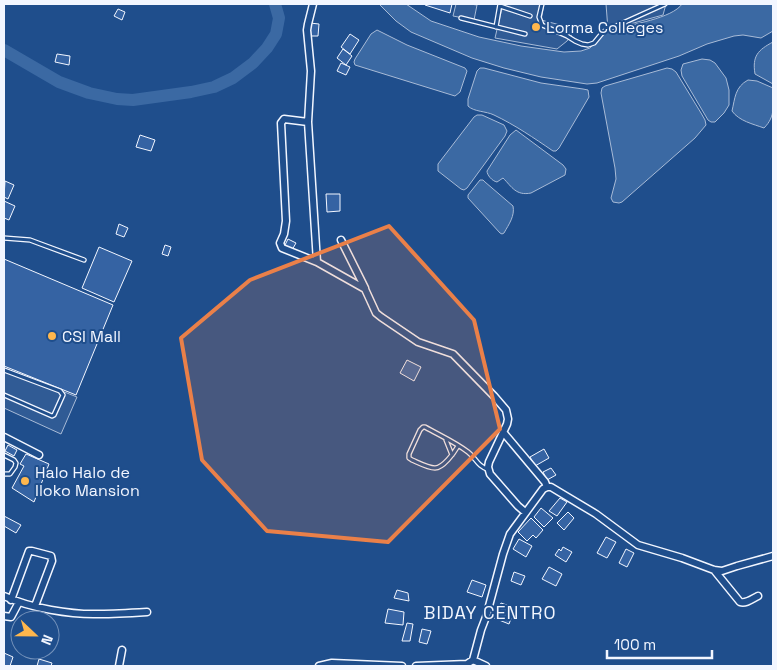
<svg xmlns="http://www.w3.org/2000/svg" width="777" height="670" viewBox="0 0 777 670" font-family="'Space Grotesk',sans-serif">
  <rect width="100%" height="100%" fill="#1f4e8c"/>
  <!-- parking -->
  <path fill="#305b95" stroke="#a8bbd7" d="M456,4H470L477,5L474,20L453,16Z
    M503,4H544L541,20L576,29L567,41L557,49L495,38Z
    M606,4H666L663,15L608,30Z
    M4,368L77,397L61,434L4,408Z"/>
  <!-- water -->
  <path fill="#3b69a3" stroke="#a8bbd7" d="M379,4H406L431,21L479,37L521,46L564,52L581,51L590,48L605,33L613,29C630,25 673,18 682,4H773V31L761,38L743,35L734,36L707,44L679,56L597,83L587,84L541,77L504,68L472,58L411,32L396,21Z
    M377,30L407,45L465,68L467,71L460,92L455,96L355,65L354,62L355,59L371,34Z
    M773,42V84L755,74C752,56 758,50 773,42Z
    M702,59L710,60L715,63L726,78L729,90V105L724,113L715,122H711L708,120L682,76L681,70L683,64Z
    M480,68H484L541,83L583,89L588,90L589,97L559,148L556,151H553C534,138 515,125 494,115C486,111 474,112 468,106V99L477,71Z
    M667,68L672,69L676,72L701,113L705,120L706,125L695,138L622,202L619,203L613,202L611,198L616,179L615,168L601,93L602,88L605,86Z
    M748,80L757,81L773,88C773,105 776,116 764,128C753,124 739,121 732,111C735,98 735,87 748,80Z
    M477,115H482L504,125L507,131L505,136L467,188L464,190L461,189L438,171V164L474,117Z
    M516,130L563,165L566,169L565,175L531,193C516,196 512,187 503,178L497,182C492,181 487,175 487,171L510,135Z
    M480,180H483L485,182L513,206C515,216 509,224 504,233L502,234L500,233L468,198V195Z"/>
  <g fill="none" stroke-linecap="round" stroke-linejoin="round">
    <!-- river -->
    <path stroke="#3b69a3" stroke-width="12" d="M4,50L59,82L89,93L117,99L133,100L191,92L214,87L233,78L253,63L267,48L276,34L279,18L275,4"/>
  </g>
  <!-- building -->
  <path fill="#3563a3" stroke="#f2f6ff" d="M426,4H452L450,13L425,5Z
    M118,9L125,12L122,20L114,16Z
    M310,23L319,24L318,36H309Z
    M350,34L359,40L350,54L341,47Z
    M343,49L352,56L346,65L337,58Z
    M57,54L70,56L69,65L55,62Z
    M341,63L350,67L346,75L337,71Z
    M140,135L155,140L151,151L136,147Z
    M5,181L14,185L8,199L4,197Z
    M326,194H340V211L327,212Z
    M4,201L15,206L9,220L4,218Z
    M119,224L128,228L124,237L116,234Z
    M288,239L296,243L292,250L284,247Z
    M165,245L171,247L168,256L162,254Z
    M99,247L132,261L114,302L82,288Z
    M4,259L113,305L76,395L4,366Z
    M407,360L421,367L414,381L400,373Z
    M8,445L17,450L14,456L5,451Z
    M544,449L549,458L535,466L530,457Z
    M26,454L49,464L34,502L12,488L24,466L20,464Z
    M551,468L556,475L547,480L543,472Z
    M560,498L567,502L557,516L549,511Z
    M541,508L553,518L544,527L534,517Z
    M568,512L574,518L564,530L557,523Z
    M4,516L21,525L16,533L4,526Z
    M531,518L543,530L536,538L533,535L527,541L518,532Z
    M606,537L616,542L607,558L597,553Z
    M519,539L532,546L526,557L513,549Z
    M563,547L572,552L566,562L555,555L559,549L561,551Z
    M626,549L634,553L627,567L619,563Z
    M549,567L562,574L556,586L542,579Z
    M514,572L525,576L521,585L511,581Z
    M472,580L486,585L482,597L467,592Z
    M397,590L408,593L409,601L394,598Z
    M501,603L515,608L509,624L494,618Z
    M388,609L404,612L403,625L385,623Z
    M407,623L413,624L410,641H402Z
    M422,629L431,631L427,644L419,642Z
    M4,653L13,657L10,666H4Z
    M39,659L52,663L51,666H37Z"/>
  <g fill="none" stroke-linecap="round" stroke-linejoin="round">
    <!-- service casing -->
    <g stroke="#f2f6ff" stroke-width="5.5">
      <path id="service" d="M542,4L539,17L542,25L567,36L575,41L582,44L588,45L594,43L603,32L665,4
        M500,6L530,16
        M461,18L525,34
        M496,27L500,4
        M4,238L30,240L38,243L84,260
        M4,370L60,391L63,395L54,415L52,416L4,395
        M446,440L452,455
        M458,446C454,453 443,468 435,468C428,468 419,463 412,460L409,458V454L420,430L423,427H425C439,435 455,442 468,452C477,459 476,465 489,470
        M4,455L14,460L16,463L15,467L10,474H4"/>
    </g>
    <!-- minor casing -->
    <g stroke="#f2f6ff" stroke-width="9">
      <path id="minor" d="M313,4L308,24L307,30L311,71L308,122L317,262L365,289L376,313L381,317L418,342L453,354L494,396L506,410L508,419L507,424L489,462L488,467L490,474L518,506L525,512
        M308,122L284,119L281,123L286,221L284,234L280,243L282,248L317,262
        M341,240L365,288
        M503,432L545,482L547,487
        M4,437L39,455
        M714,570L740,602C746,604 752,599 758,596
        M4,596C30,608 71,615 100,614C115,614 131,613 147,612
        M11,600L29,551H32L51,556L52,561L35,606
        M4,616L11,617L19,602
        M473,660L486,666
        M119,666L122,650
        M319,666L332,663L402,666
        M416,666L467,664L473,660L481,630L486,617L503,554L510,534L543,489L547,487H551L596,514L638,545L682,558L714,570L722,571L737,566L773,556"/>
    </g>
    <!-- service -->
    <use href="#service" stroke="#1f4e8c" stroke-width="3"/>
    <!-- minor -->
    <use href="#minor" stroke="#1f4e8c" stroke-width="6"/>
  </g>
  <!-- marked area -->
  <path fill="#ea8049" fill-opacity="0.2" stroke="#ea8049" stroke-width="4" stroke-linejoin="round" d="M389,226L474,320L500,429L388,542L267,531L202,460L181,338L250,280Z"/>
  <!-- markers -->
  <g fill="#ffb74d" stroke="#1f4e8c" stroke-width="2">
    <circle cx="536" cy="27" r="5"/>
    <circle cx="52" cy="336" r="5"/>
    <circle cx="25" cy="481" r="5"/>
  </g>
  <g text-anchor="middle" stroke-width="4" stroke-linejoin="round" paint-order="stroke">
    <!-- poi labels -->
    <g font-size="16" fill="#f2f6ff" stroke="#1f4e8c" text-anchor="start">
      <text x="546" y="33">Lorma Colleges</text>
      <text x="62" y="342">CSI Mall</text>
      <text x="35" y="478">Halo Halo de<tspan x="35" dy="18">Iloko Mansion</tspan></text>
    </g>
    <!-- neighbourhood labels -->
    <g font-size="18" letter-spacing="1" fill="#f2f6ff" stroke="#1f4e8c">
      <text x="490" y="619">BIDAY CENTRO</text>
    </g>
  </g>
  <!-- border -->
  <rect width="777" height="670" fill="none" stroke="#f2f6ff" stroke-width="10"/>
  <!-- north arrow -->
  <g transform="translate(35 635) rotate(112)"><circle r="24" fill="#1f4e8c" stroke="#7391ba"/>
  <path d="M0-4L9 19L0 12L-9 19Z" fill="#ffb74d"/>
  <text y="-8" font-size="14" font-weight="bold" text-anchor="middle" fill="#f2f6ff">N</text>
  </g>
  <!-- scale -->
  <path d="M607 650v8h105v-8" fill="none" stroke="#f2f6ff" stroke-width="2.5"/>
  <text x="614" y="650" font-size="15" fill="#f2f6ff" stroke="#1f4e8c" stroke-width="4" paint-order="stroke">100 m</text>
</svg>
